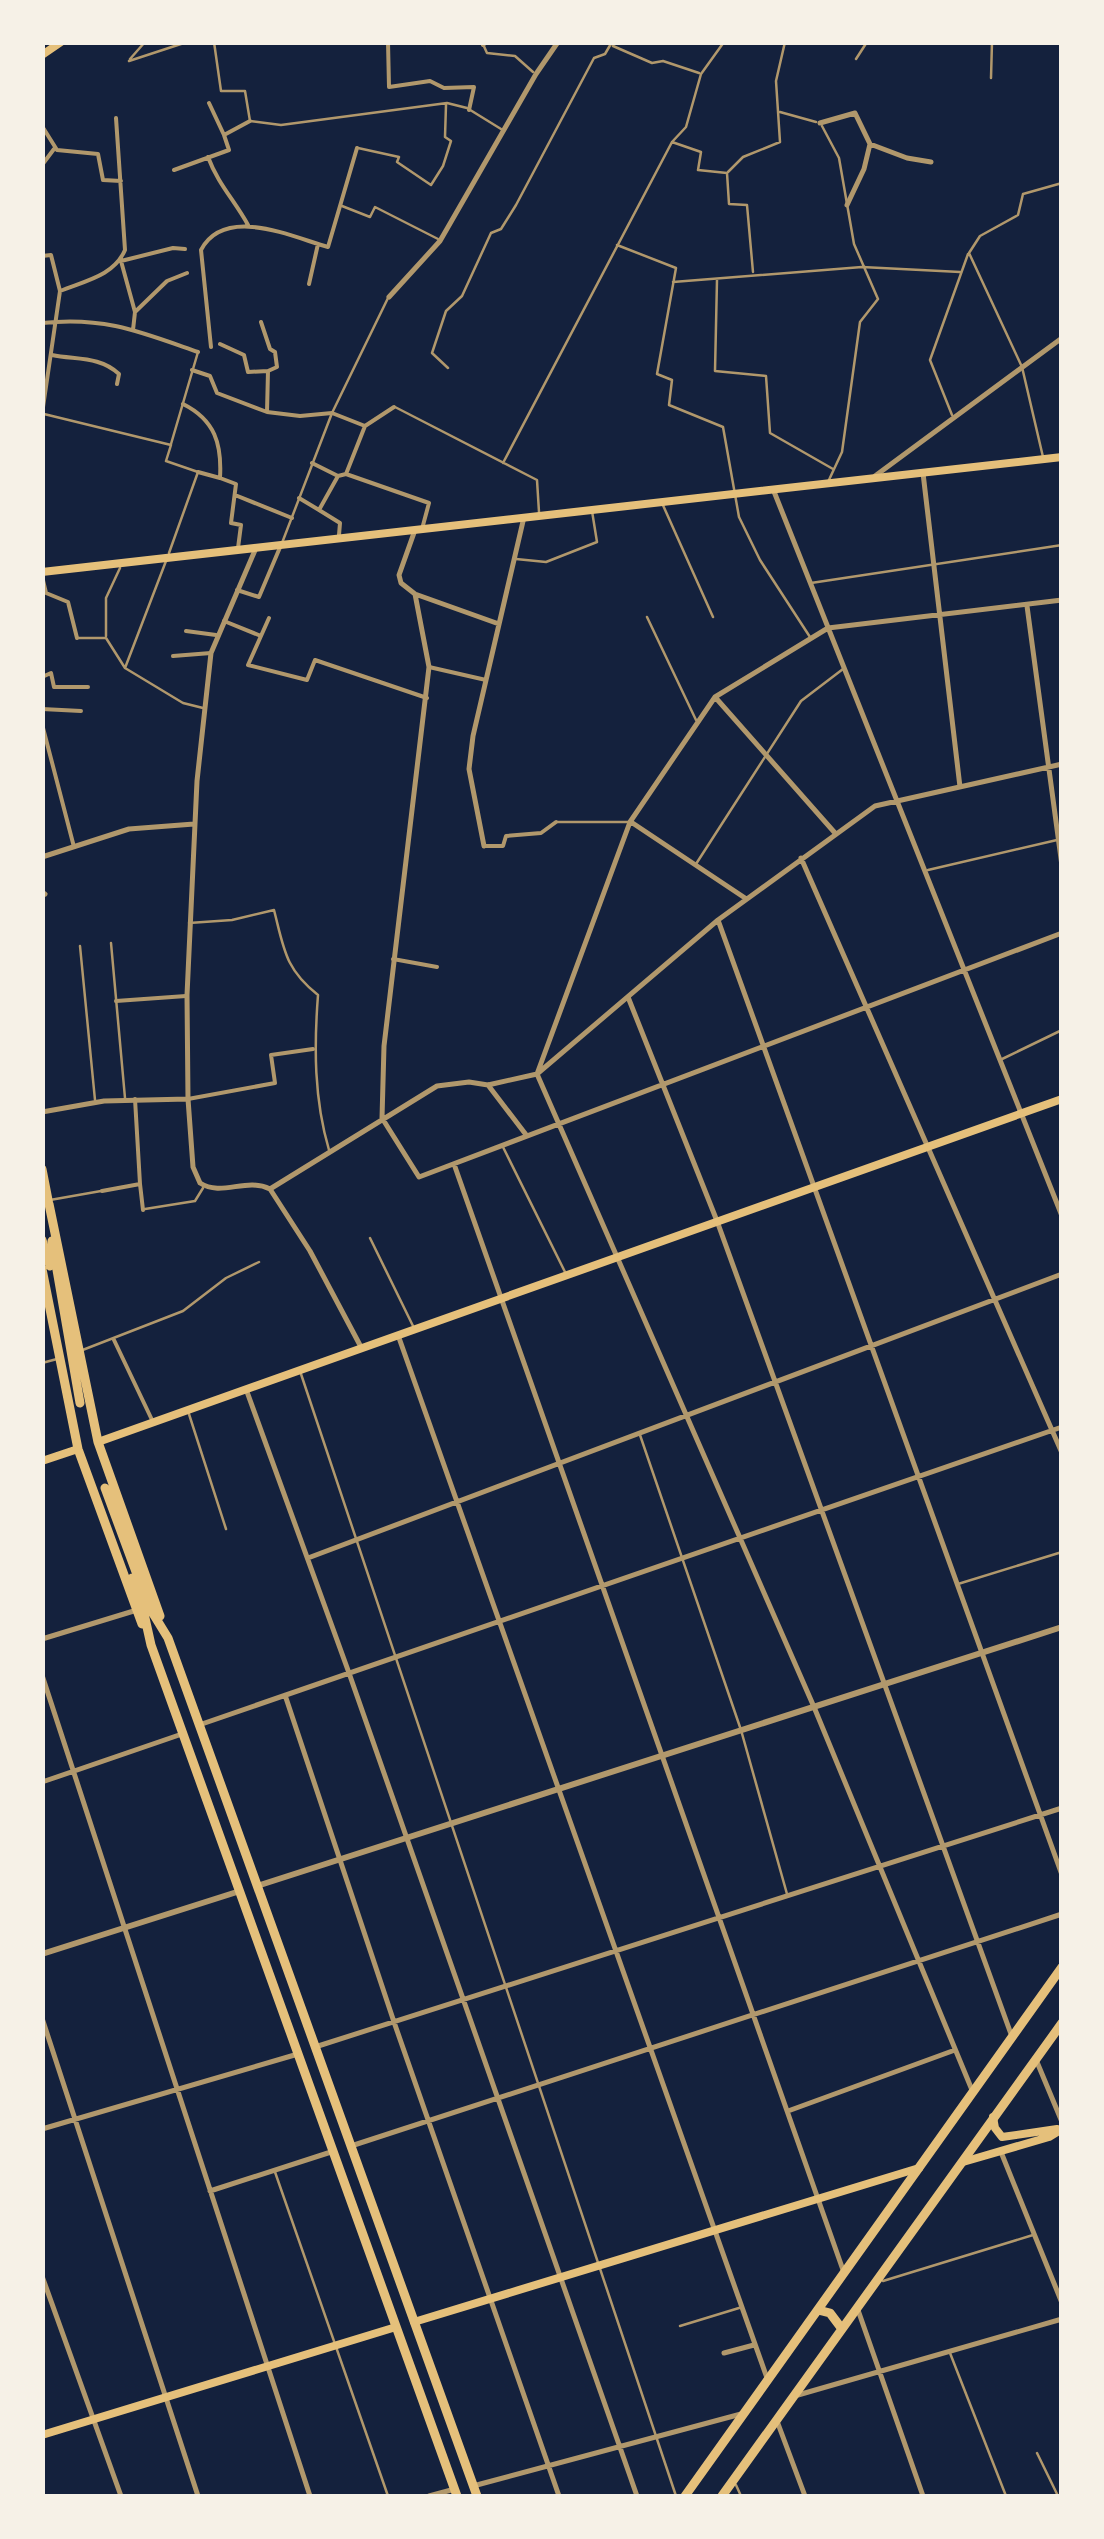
<svg xmlns="http://www.w3.org/2000/svg" width="1104" height="2539" viewBox="0 0 1104 2539" font-family="'Source Sans 3',sans-serif">
  <rect width="100%" height="100%" fill="#14213d"/>
  <g fill="none" stroke-linecap="round" stroke-linejoin="round">
    <!-- service -->
    <path stroke="#b1986c" stroke-width="2.5" d="M214,42L221,91H245L250,121L281,125L447,103L467,108L501,129
      M482,42L487,53L515,56L533,72
      M613,46L652,63L663,61L699,73
      M130,59L145,42
      M856,59L867,42
      M129,61L187,42
      M991,78L992,42
      M780,112L816,122
      M822,126L839,158L854,244L878,299L860,322L842,452L828,482
      M672,142L701,152L698,170L727,173L729,204L747,205L753,272
      M358,148L399,157L397,162L431,185L443,166L451,141L445,137L446,105
      M728,172L743,157L780,142L776,81L785,42
      M342,206L370,217L375,207L438,239
      M617,245L676,268L657,374L672,380L669,405L723,427L739,517L760,560L810,637
      M717,280L715,371L766,376L770,433L833,469
      M673,282L862,267L960,272
      M448,368L432,353L446,311L462,296L491,233L501,229L516,205L594,58L605,54L612,42
      M395,407L537,480L539,512
      M44,414L171,445L166,461L198,472L169,553
      M952,415L930,360L968,254
      M171,444L198,352
      M1043,457L1022,367L969,253L980,236L1018,215L1023,194L1062,183
      M503,463L672,142L686,127L701,74L724,42
      M662,503L713,617
      M282,543L332,413L388,298
      M516,559L546,562L597,542L592,511
      M811,583L1062,545
      M647,617L696,720
      M106,636V598L120,568
      M78,638H106L125,668L183,703L203,708
      M125,668L166,561
      M557,822H629
      M696,864L801,701L843,669
      M928,870L1057,840
      M189,923L232,920L274,910C284,949 285,969 318,995C314,1047 314,1099 329,1150
      M111,943L125,1098
      M80,946L95,1100
      M1000,1060L1062,1030
      M503,1147L566,1274
      M50,1200L101,1191
      M145,1209L195,1201L203,1188
      M370,1238L414,1328
      M80,1351L183,1311L226,1278L259,1262
      M42,1363L57,1359
      M300,1371L676,2496
      M188,1411L226,1529
      M640,1435L741,1730L787,1894
      M958,1584L1062,1552
      M275,2172L388,2496
      M883,2281L1033,2235
      M680,2326L739,2308
      M950,2353L1006,2496
      M1037,2453L1058,2496
      M736,2485L741,2496"/>
    <!-- pedestrian -->
    <path stroke="#b1986c" stroke-width="4" d="M388,42L389,87L430,81L444,88L474,87L469,110
      M483,45L487,42
      M209,103L224,135
      M42,126L57,150L98,154L103,180L121,181
      M208,157C218,184 235,201 248,225
      M42,165L54,149
      M174,170L229,150L224,135L250,121
      M42,256L51,255L60,291L42,414
      M309,284L318,244
      M60,291C84,281 114,276 125,250L116,118
      M135,312L167,281L187,273
      M261,322L270,349L275,352L277,367L268,371
      M42,323C104,316 141,332 198,352
      M133,330L135,312L121,261L173,248L185,249
      M220,344L244,355L248,372L268,371L267,412
      M211,347L201,250C225,205 292,237 328,247L357,148
      M52,355C76,360 100,356 119,374L117,384
      M192,370L210,376L217,393L267,412L300,416L332,413L365,426L394,407
      M183,404C215,420 222,444 220,478L198,472
      M312,463L338,476
      M346,474L429,503L422,529
      M220,478L236,484L231,523L241,525L238,548
      M235,495L292,518
      M299,498L319,510
      M339,535L340,523L319,510L338,476L346,474L365,426
      M42,576L46,593L68,602L77,638
      M237,590L259,597L281,545
      M269,618L248,665L307,680L315,660L427,698
      M224,621L261,636
      M186,631L216,635
      M173,656L211,653
      M429,667L486,680
      M42,677L51,673L54,687H88
      M42,709L81,711
      M42,724L74,847
      M484,846H503L506,836L541,833L556,822
      M393,959L437,967
      M116,1001L186,996
      M135,1099L140,1184
      M188,1099L275,1083L271,1055L313,1049
      M102,1191L140,1184L143,1210
      M114,1340L153,1422"/>
    <!-- minor -->
    <path stroke="#b1986c" stroke-width="5" d="M820,123L855,113L870,144L864,169L847,205
      M870,144L907,158L931,162
      M389,297L440,241L536,74L558,42
      M923,473L960,787
      M875,476L1062,338
      M773,489L1062,1216
      M415,530L399,575L401,583L415,594L429,667L384,1046L382,1118L419,1177L1062,933
      M256,548L211,653L197,781L187,995L188,1099L193,1167L200,1183C222,1197 246,1177 270,1189
      M415,594L499,624
      M1027,606L1062,866
      M715,697L835,833
      M631,822L745,898
      M484,846L469,769L473,736L524,517
      M42,857L129,829L194,824
      M801,858L1062,1453
      M42,892L45,894
      M718,920L1062,1875
      M628,997L717,1221L1011,2034
      M488,1085L527,1136
      M42,1112L104,1101L188,1099
      M454,1164L843,2270
      M270,1189L437,1086L469,1082L488,1085L537,1074L718,920L875,806L1062,764
      M270,1189L310,1251L361,1347
      M398,1335L767,2378
      M246,1389L349,1673L637,2496
      M308,1558L1062,1274
      M42,1639L137,1610
      M42,1675L310,2496
      M285,1695L394,2022L559,2496
      M199,1725L1062,1427
      M42,1782L182,1734
      M42,2018L198,2496
      M315,2047L1062,1808
      M1037,2062L1062,2122
      M972,2090L814,1707L537,1074L630,822L715,697L828,628L1062,600
      M788,2111L955,2050
      M42,2129L298,2054
      M351,2146L1062,1914
      M1001,2152L1062,2303
      M210,2191L331,2152
      M42,2276L121,2496
      M858,2310L923,2496
      M724,2353L754,2345
      M798,2395L1062,2319
      M777,2421L805,2496
      M473,2486L741,2414
      M429,2496L455,2489"/>
    <!-- tertiary -->
    <path stroke="#b1986c" stroke-width="6" d="M257,1886L1062,1627
      M42,1954L240,1891"/>
    <!-- secondary -->
    <path stroke="#e5c07b" stroke-width="8" d="M42,55L61,42
      M42,572L1062,457
      M98,1442L1062,1099
      M42,1461L78,1449
      M993,2117L995,2128L1002,2137L1057,2129
      M963,2162L1049,2137L1062,2129
      M414,2322L919,2168
      M42,2435L396,2327"/>
    <!-- primary -->
    <path stroke="#e5c07b" stroke-width="9" d="M42,1169L49,1205
      M49,1204L98,1442L160,1616
      M42,1240L50,1266
      M52,1241L80,1403
      M42,1269L78,1449L142,1624
      M105,1488L149,1607L168,1638L477,2496
      M132,1578L143,1609L151,1645L457,2496
      M818,2310L830,2313L842,2329
      M685,2496L1062,1967
      M722,2496L1062,2023"/>
  </g>
  <!-- border -->
  <rect width="1104" height="2539" fill="none" stroke="#f6f1e7" stroke-width="90"/>
</svg>
